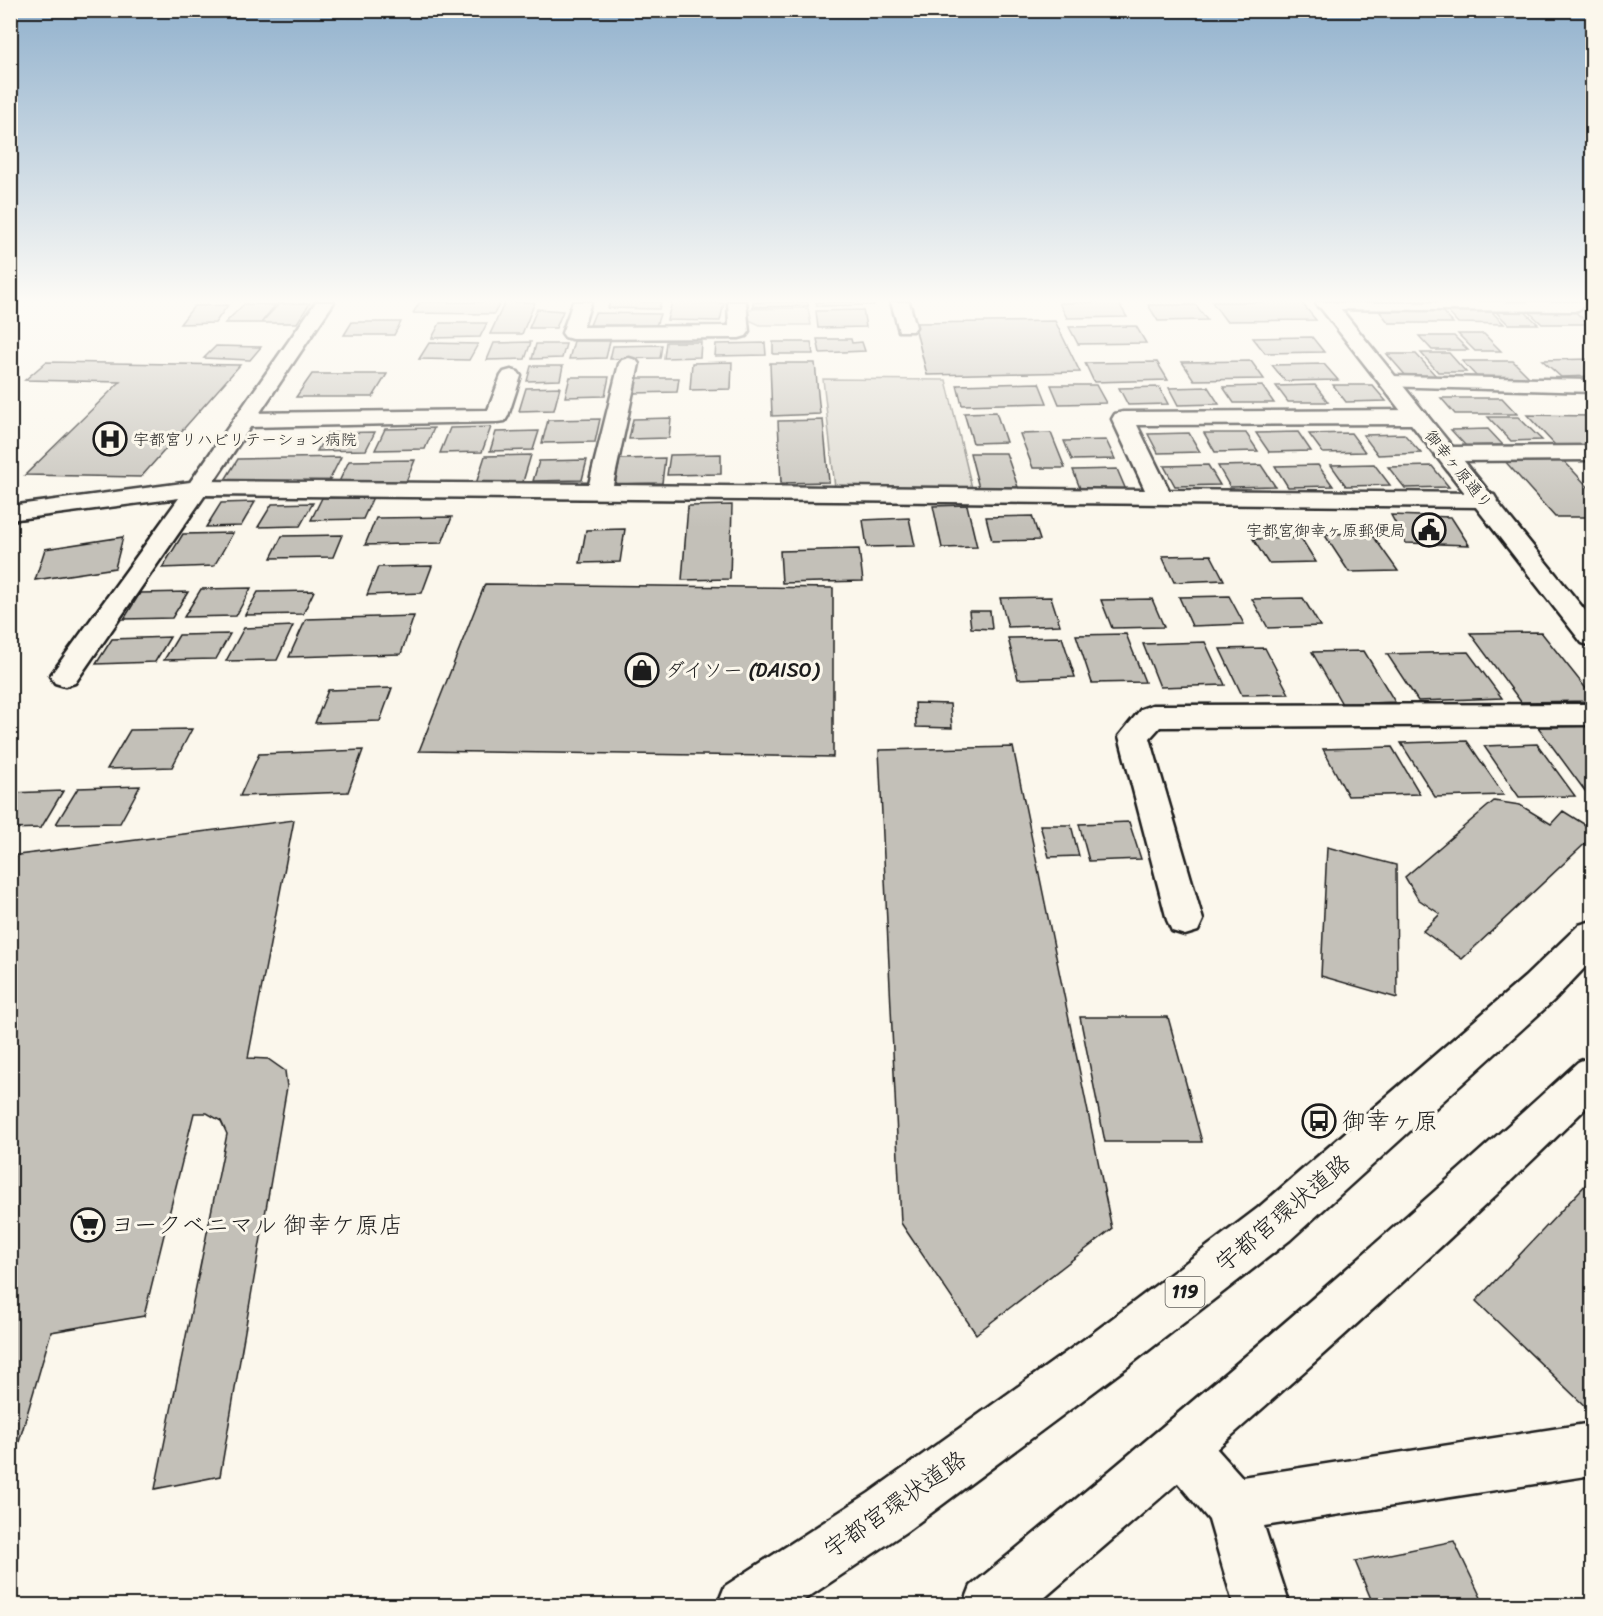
<svg xmlns="http://www.w3.org/2000/svg" width="1603" height="1616" viewBox="0 0 1603 1616" font-family="Sriracha,'Klee One',sans-serif">
  <rect width="100%" height="100%" fill="#fbf7ec"/>
  <filter id="ink" filterUnits="userSpaceOnUse"><feTurbulence type="fractalNoise" baseFrequency=".0167" numOctaves="2"/><feDisplacementMap in="SourceGraphic" scale="12" xChannelSelector="R" yChannelSelector="G"/><feConvolveMatrix kernelMatrix="1 2 1 2 8 2 1 2 1" color-interpolation-filters="sRGB"/></filter>
  <g filter="url(#ink)">
    <!-- green -->
    <path fill="#dad7ce" stroke="#7b7a75" stroke-width="1.5" d="M808,308L811,325H760L747,319V309Z
      M823,379L946,380L972,488H835Z"/>
    <!-- building -->
    <path fill="#c3c0b8" stroke="#1c1c1c" stroke-width="1.5" d="M420,302H501L494,314L413,313Z
      M505,302H535L522,334H490Z
      M610,302H661L659,309L608,308Z
      M672,302L724,303L720,321L667,320Z
      M753,302H808V306L753,307Z
      M816,302H873L874,305L817,306Z
      M1118,302L1127,317L1067,318L1059,303Z
      M1212,302H1301L1316,320L1226,321Z
      M310,303L297,323H261L276,304Z
      M244,304L278,305L261,323H225Z
      M228,305L215,323L180,324L194,306Z
      M1148,305H1196L1207,320L1158,321Z
      M1376,307H1438L1453,323H1389Z
      M537,309L563,311L556,328H529Z
      M1526,309H1572L1589,324H1542Z
      M863,310L866,327L818,328L816,311Z
      M1446,310H1490L1504,324L1458,323Z
      M1495,311H1524L1538,324H1508Z
      M595,313L660,314L656,326L590,325Z
      M1055,321L1080,372L927,375L914,323Z
      M352,322H401L394,335H344Z
      M440,323H487L480,337L432,338Z
      M1136,326L1146,343L1078,344L1069,327Z
      M1458,334H1484L1501,351H1475Z
      M1419,336H1454L1468,350H1432Z
      M1312,337L1324,352L1265,353L1253,338Z
      M817,339H851L852,343L862,342L865,351L820,353Z
      M574,341H610L606,358L569,359Z
      M531,342L525,359L487,360L494,343Z
      M666,342H701L700,357L664,358Z
      M773,342H811L813,354H773Z
      M429,343L478,344L469,360L419,359Z
      M765,343L766,355L715,356L716,344Z
      M536,344H566L562,358L532,359Z
      M662,345L660,358L610,359L613,346Z
      M216,346L261,347L250,360L204,358Z
      M1421,353H1449L1466,372H1438Z
      M1387,354H1416L1437,377H1407Z
      M1592,359V376L1561,377L1542,360Z
      M1251,361L1264,379L1194,380L1182,362Z
      M1462,361H1513L1530,378H1478Z
      M46,362L240,365L141,477L25,475L120,382L25,380Z
      M732,362L731,389L690,390L692,363Z
      M1157,362L1168,380L1094,382L1085,363Z
      M770,363H815L820,414L772,416Z
      M1324,364L1338,380L1285,381L1272,365Z
      M531,366H563L560,380L527,381Z
      M312,374H387L373,397H296Z
      M570,377H609L605,396L565,397Z
      M637,378H679L677,392L634,393Z
      M1039,383L1047,403L962,405L957,385Z
      M1051,385H1096L1106,403L1059,404Z
      M1315,385L1328,402H1288L1276,386Z
      M1333,385H1372L1386,401L1346,402Z
      M1262,386L1274,403H1234L1223,387Z
      M560,387L554,410L519,411L526,388Z
      M1159,387L1168,404L1128,405L1119,388Z
      M1208,387L1219,404L1178,405L1169,388Z
      M1441,398H1502L1517,414H1455Z
      M996,412L1006,442L973,443L964,413Z
      M1527,415L1592,416V445H1555Z
      M1488,417H1518L1542,440L1511,441Z
      M671,418L669,438L629,439L633,419Z
      M600,419L595,442L542,443L548,420Z
      M823,420L829,482L781,483L778,421Z
      M491,427L482,452L440,453L450,428Z
      M434,428L425,449L375,450L385,429Z
      M1488,429L1503,445L1466,446L1451,430Z
      M539,431L533,450L490,451L496,432Z
      M375,432L366,450L317,451L327,433Z
      M1298,432L1311,451L1269,452L1256,433Z
      M1051,433L1065,468H1033L1020,434Z
      M1189,433L1200,452L1158,453L1148,434Z
      M1204,433H1246L1258,451L1215,452Z
      M1351,433L1365,452L1323,453L1309,434Z
      M1404,434L1421,453L1378,455L1363,435Z
      M1106,440L1115,459L1072,460L1064,441Z
      M970,453H1006L1018,487L979,488Z
      M721,454V474L667,475L670,455Z
      M531,455L522,485L475,487L485,456Z
      M341,457L329,481L223,483L238,459Z
      M665,458L662,483L615,484L620,459Z
      M1503,459H1562L1592,491V517H1555Z
      M415,460L405,484L337,486L349,461Z
      M587,460L582,480L533,481L539,461Z
      M1374,464L1390,485L1346,486L1331,465Z
      M1208,465L1220,485L1175,486L1164,466Z
      M1261,465L1275,486L1230,487L1218,466Z
      M1318,465L1333,486L1288,487L1275,466Z
      M1432,466L1449,487L1405,488L1388,467Z
      M1117,469L1126,490L1081,491L1073,470Z
      M373,497L363,519L311,520L322,498Z
      M255,502L241,526L206,527L221,503Z
      M313,503L300,526L258,527L272,504Z
      M732,505L730,579L682,580L688,506Z
      M967,505L977,547L942,548L933,506Z
      M1391,515L1451,517L1469,545L1406,543Z
      M1032,516L1040,540L992,541L986,517Z
      M452,517L442,543L365,545L376,518Z
      M909,518L915,546L867,547L863,520Z
      M625,529L620,562L580,563L586,530Z
      M233,533L214,566L162,568L183,534Z
      M1371,533L1398,571L1349,572L1324,534Z
      M342,535L333,557L271,558L282,536Z
      M123,537L115,568L35,580L45,549Z
      M1301,538L1316,562L1268,563L1253,539Z
      M859,549L863,581L782,583L780,551Z
      M1211,555L1224,580L1174,582L1162,556Z
      M432,566L422,593L367,595L378,567Z
      M485,584L833,588V757L419,751Z
      M251,588L236,616L184,617L201,589Z
      M314,591L303,614L245,615L258,592Z
      M188,592L172,618L124,619L140,593Z
      M1229,596L1244,624L1192,626L1179,597Z
      M1051,597L1060,625L1008,627L1000,598Z
      M1303,598L1320,626L1268,628L1252,599Z
      M1152,599L1164,627L1112,628L1101,600Z
      M969,611H990L992,629L971,628Z
      M414,616L401,654L289,657L306,619Z
      M293,626L277,660L226,661L244,628Z
      M1541,632L1592,696V701L1521,702L1470,633Z
      M230,634L216,659L164,660L179,635Z
      M1126,634L1145,682L1092,683L1076,635Z
      M170,637L155,662L96,664L112,639Z
      M1062,637L1075,677L1018,679L1008,638Z
      M1205,642L1225,685L1160,687L1143,644Z
      M1265,648L1289,694L1242,695L1220,649Z
      M1364,651L1395,702L1342,704L1312,652Z
      M1468,652L1502,698L1418,701L1387,654Z
      M392,688L380,721L315,723L328,690Z
      M915,703L950,704L952,728L916,727Z
      M1592,726V791H1585L1538,727Z
      M192,729L172,767L107,769L130,730Z
      M1467,741L1504,795L1435,797L1401,743Z
      M1537,744L1575,796L1519,797L1484,746Z
      M1013,747L1112,1229L976,1334L901,1223L879,750Z
      M1392,747L1420,794L1348,796L1323,749Z
      M363,750L348,792L240,796L259,754Z
      M140,786L120,823L56,824L78,788Z
      M63,791L41,828L10,829V793Z
      M1494,801L1520,805L1551,824L1563,811L1592,829V837L1462,959L1423,931L1440,914L1418,899L1405,877Z
      M294,820L248,1058L268,1059L285,1071L287,1087L220,1476L155,1489L227,1134L221,1121L207,1113H194L144,1316L51,1332L10,1473V856Z
      M1129,822L1141,859L1089,861L1079,824Z
      M1040,825H1071L1079,856L1049,857Z
      M1327,847L1396,865L1397,998L1321,976Z
      M1080,1017H1168L1202,1142H1105Z
      M1592,1178V1413L1476,1301Z
      M1454,1541L1485,1606H1374L1355,1561Z"/>
    <g fill="none" stroke-linecap="round" stroke-linejoin="round">
      <!-- street casing -->
      <g stroke="#1c1c1c" stroke-width="5">
        <path id="street" d="M573,302H591L583,327L729,326L728,302H746L749,332L746,336L739,338L572,339L565,337L562,333Z
          M891,302H909L916,327L913,331H899Z
          M1581,302L1583,305L1581,309L1574,311L1325,309L1318,307L1316,303Z
          M629,358L636,360L639,364L613,485L1145,490L1112,419L1115,414L1123,412L1417,410L1425,412L1428,417L1425,422L1417,424L1137,425L1169,490L1485,493L1494,495L1497,500L1494,505L1485,507L205,495L75,683L65,686L55,683L50,676L179,498L10,520V506L198,481L589,484L619,364L622,360Z
          M511,370L518,372L521,376L508,416L505,421L497,422L246,427L238,425L235,420L238,415L246,413L488,410L501,376L504,372Z
          M1389,376L1592,380V392L1382,386L1379,382L1382,378Z
          M1592,446V460L1447,461L1439,459L1436,454L1439,449L1447,447Z
          M1152,705L1592,704V725L1160,727L1150,738L1203,920L1198,931L1185,935L1172,931L1167,920L1119,736L1141,709Z
          M1181,1421L1199,1429L1242,1477L1592,1423V1475L1264,1526L1290,1606H1234L1209,1520L1163,1465L1155,1447L1163,1429Z"/>
      </g>
      <!-- secondary casing -->
      <g stroke="#1c1c1c" stroke-width="5">
        <path id="secondary" d="M316,302H334L206,493L198,495L190,493L186,488Z
          M1316,302H1335L1592,619V646L1582,643Z"/>
      </g>
      <!-- highway casing -->
      <g stroke="#1c1c1c" stroke-width="5">
        <path id="highway" d="M1592,921V960L1553,1001L1290,1240L1127,1367L907,1531L795,1606H717L725,1586L869,1493L1093,1333L1258,1208L1525,977L1579,925Z
          M1592,1056V1102C1414,1278 1225,1443 1035,1606H963L971,1586C1178,1416 1381,1243 1578,1062Z"/>
      </g>
      <!-- street -->
      <use href="#street" fill="#fbf7ec" fill-rule="evenodd"/>
      <!-- secondary -->
      <use href="#secondary" fill="#fbf7ec" fill-rule="evenodd"/>
      <!-- highway -->
      <use href="#highway" fill="#fbf7ec" fill-rule="evenodd"/>
    </g>
  </g>
  <!-- sky -->
  <linearGradient id="sky" x2="0" y2="1"><stop stop-color="#91b1cd"/><stop offset="0.57" stop-color="#fdfbf6"/><stop offset="1" stop-color="#fdfbf6" stop-opacity="0"/></linearGradient>
  <rect width="1603" height="528" fill="url(#sky)"/>
  <!-- icons -->
  <defs>
    <g id="hospital-ring" transform="scale(1.725)"><circle r="9.5" fill="#fbf7ec" stroke="#1c1c1c" stroke-width="1.5"/><path d="M-5-5h3v3.5h4V-5h3V5h-3V1.5h-4V5h-3Z" fill="#1c1c1c"/></g>
    <g id="civic-ring" transform="scale(1.725)"><circle r="9.5" fill="#fbf7ec" stroke="#1c1c1c" stroke-width="1.5"/><path d="M-.6-6.5H3V-4.5H.6V-3L4-1V1h2V6H-6V1h2V-1L-.6-3ZM-1.2 2.5V6h2.4V2.5Z" fill="#1c1c1c"/></g>
    <g id="shop-ring" transform="scale(1.725)"><circle r="9.5" fill="#fbf7ec" stroke="#1c1c1c" stroke-width="1.5"/><path d="M-5-2.5h2.3a2.7 3.5 0 0 1 5.4 0H5L5.5 6h-11ZM-1.5-2.5h3a1.5 2.3 0 0 0-3 0Z" fill="#1c1c1c"/></g>
    <g id="bus-ring" transform="scale(1.725)"><circle r="9.5" fill="#fbf7ec" stroke="#1c1c1c" stroke-width="1.5"/><path d="M-5-6H5V4H4V6H2V4H-2V6H-4V4H-5ZM-3.5-4V0h7V-4ZM-3.5 1.2v1.5H-2V1.2ZM2 1.2v1.5H3.5V1.2Z" fill="#1c1c1c"/></g>
    <g id="supermarket-ring" transform="scale(1.725)"><circle r="9.5" fill="#fbf7ec" stroke="#1c1c1c" stroke-width="1.5"/><path d="M-6-5.5h2.5l.6 2H6L4.5 2H-2.5L-4.4-4H-6ZM-1.5 3.2a1.3 1.3 0 1 0 .1 0ZM3 3.2a1.3 1.3 0 1 0 .1 0Z" fill="#1c1c1c"/></g>
  </defs>
  <g fill-rule="evenodd">
    <use href="#hospital-ring" x="110" y="439"/>
    <use href="#civic-ring" x="1429" y="530"/>
    <use href="#shop-ring" x="642" y="670"/>
    <use href="#bus-ring" x="1319" y="1121"/>
    <use href="#supermarket-ring" x="88" y="1225"/>
  </g>
  <g text-anchor="middle" stroke-width="6" stroke-linejoin="round" paint-order="stroke">
    <!-- far-poi labels -->
    <g font-size="16" fill="#1c1c1c" stroke="#fbf7ec" text-anchor="start">
      <text x="133" y="445">宇都宮リハビリテーション病院</text>
      <text x="1406" y="536" text-anchor="end">宇都宮御幸ヶ原郵便局</text>
    </g>
    <!-- far-street labels -->
    <g font-size="16" fill="#1c1c1c" stroke="#fbf7ec">
      <text transform="translate(1459 469) rotate(51)" y="6">御幸ヶ原通り</text>
    </g>
    <!-- shield labels -->
    <rect fill="#fbf7ec" stroke="#5f5e5a" stroke-width="1.5" x="1165.5" y="1277" width="39" height="30" rx="4.5"/>
    <g font-size="18" font-weight="bold" fill="#1c1c1c">
      <text x="1185" y="1298">119</text>
    </g>
    <!-- poi labels -->
    <g font-size="20" fill="#1c1c1c" stroke="#fbf7ec" text-anchor="start">
      <text x="665" y="677">ダイソー (DAISO)</text>
    </g>
    <!-- near-poi labels -->
    <g font-size="24" fill="#1c1c1c" stroke="#fbf7ec" text-anchor="start">
      <text x="1342" y="1129">御幸ヶ原</text>
      <text x="111" y="1233">ヨークベニマル 御幸ケ原店</text>
    </g>
    <!-- near-street labels -->
    <g font-size="24" fill="#1c1c1c" stroke="#fbf7ec">
      <text transform="translate(1283 1213) rotate(-40)" y="8">宇都宮環状道路</text>
      <text transform="translate(895 1504) rotate(-35)" y="8">宇都宮環状道路</text>
    </g>
  </g>
  <!-- margin -->
  <rect width="1603" height="1616" fill="none" stroke="#fbf7ec" stroke-width="36"/>
  <rect x="18" y="18" width="1567" height="1580" fill="none" stroke="#1c1c1c" stroke-width="2" filter="url(#ink)"/>
</svg>
